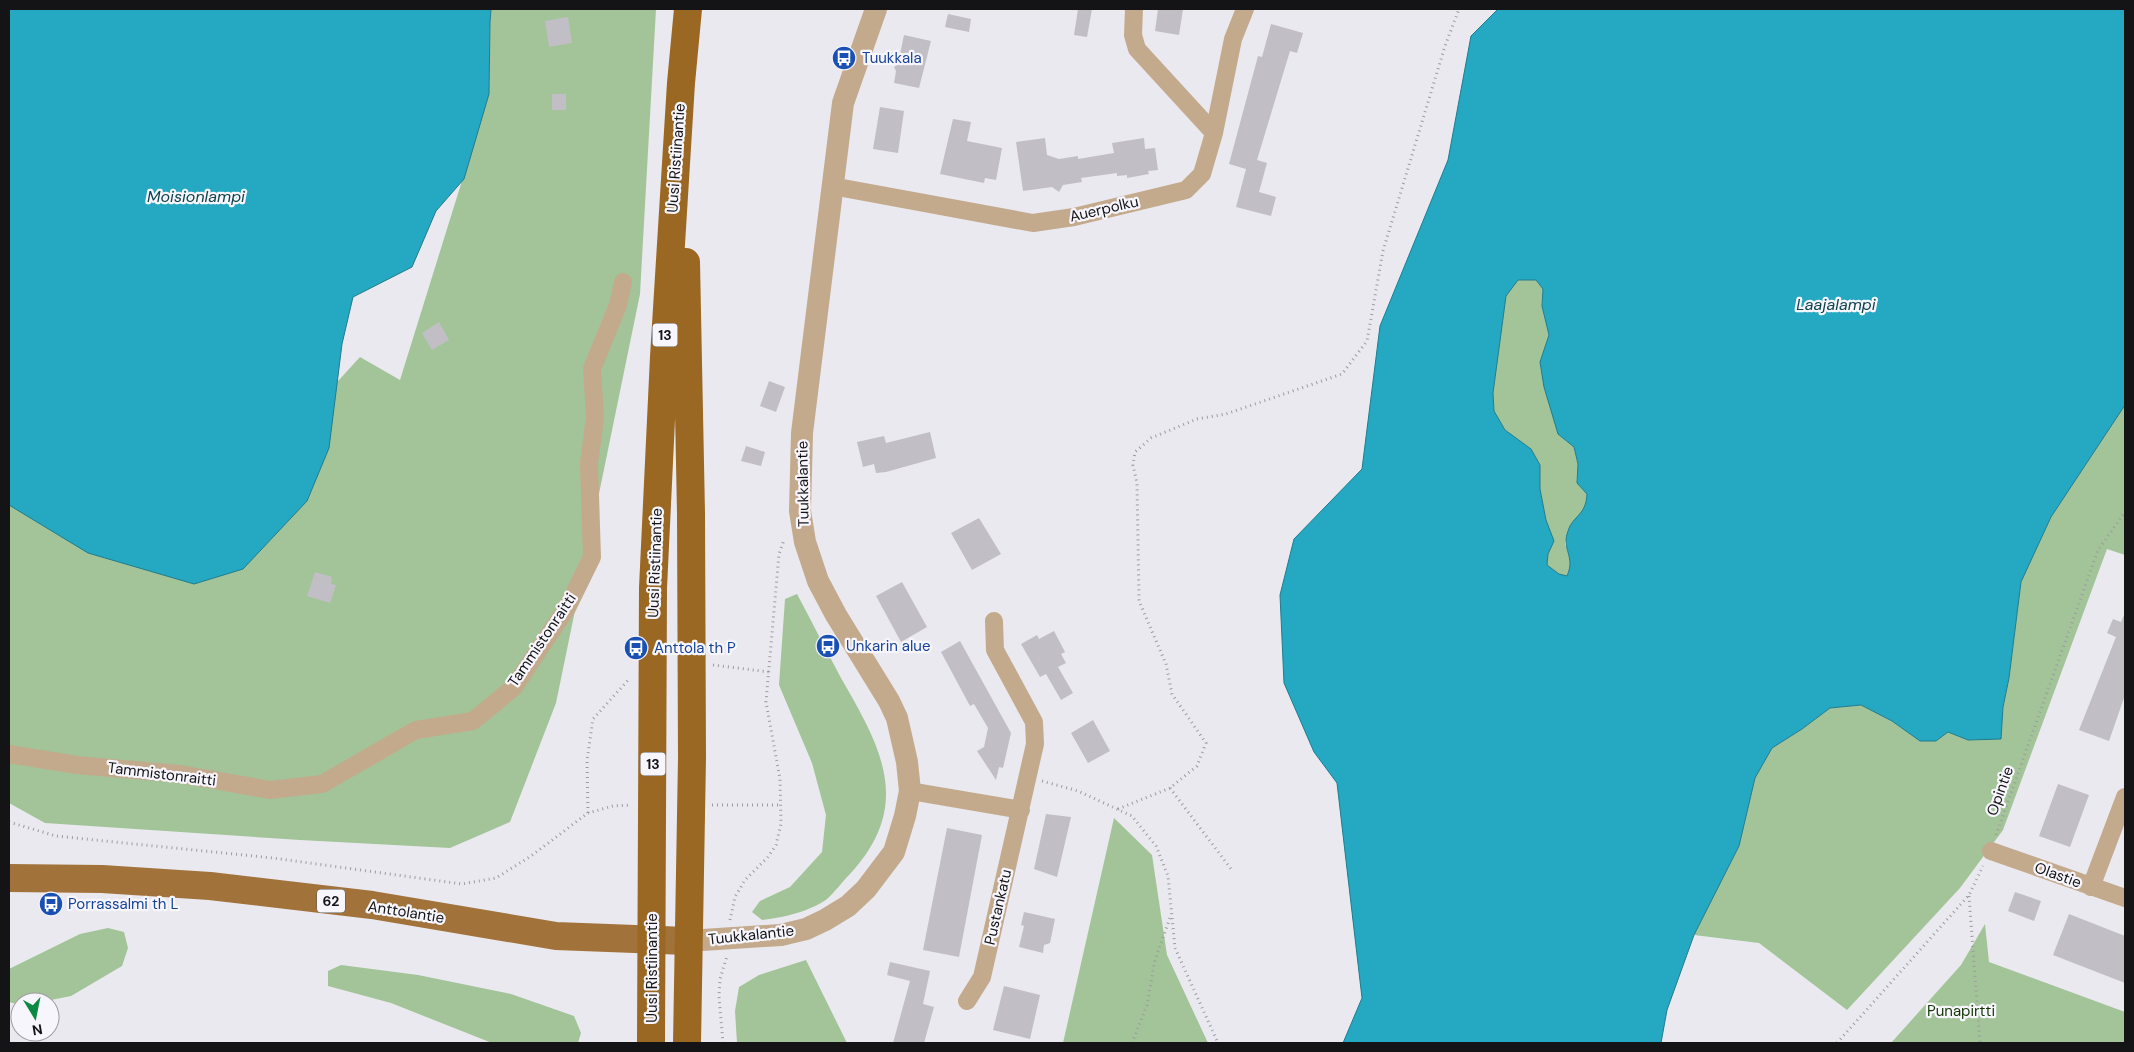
<svg xmlns="http://www.w3.org/2000/svg" width="2134" height="1052" viewBox="0 0 2134 1052" font-family="'DM Sans',sans-serif">
  <rect width="100%" height="100%" fill="#eae9ef"/>
  <!-- green -->
  <path fill="#a2c498" d="M491,9H656L640,294L556,703L510,822L450,848L300,840L45,823L9,803V505L328,392L360,357L400,380L489,94L490,22Z
    M1518,280H1536L1543,289L1542,306L1549,335L1540,362L1558,434L1574,447L1578,464L1577,483L1587,494V506L1568,530L1565,544L1572,564L1567,576L1559,574L1547,565L1548,554L1554,541L1546,520L1540,489V465L1531,449L1505,430L1494,411L1493,393L1506,295Z
    M2125,405V555L2107,549L2003,830L1960,888L1847,1010L1759,943L1694,935L1739,846L1755,778L1772,748L1802,729L1830,708L1861,705L1892,721L1920,741H1936L1948,732L1968,740L2001,738L2003,707L2009,678L2021,582L2051,517Z
    M797,594C812,622 826,650 841,678C881,747 914,805 850,874C842,882 835,892 827,899C811,911 782,918 762,920L752,912L760,901L790,887L822,852L826,815L812,763L779,685L785,599Z
    M1114,818L1152,855L1167,955L1208,1043H1063Z
    M1985,924L1989,962L2125,1012V1043H1891L1961,965Z
    M108,928L124,932L128,948L122,966L71,996L41,1002H20V1005L9,1002V969L80,934Z
    M806,960L847,1043H737L735,1011L739,987L759,975Z
    M341,965L418,975L511,994L574,1016L581,1033L578,1043H492L391,1003L328,986V971Z"/>
  <!-- water -->
  <path fill="#25a8c1" stroke="#207c8e" fill-rule="evenodd" d="M9,9H491L490,22L489,94L464,179L436,211L412,267L353,297L342,344L329,448L307,501L243,569L194,584L88,553L9,505Z
    M1498,9H2125V405L2051,517L2021,582L2009,678L2003,707L2001,739L1968,740L1948,732L1936,741H1920L1892,721L1861,705L1830,708L1802,729L1772,748L1755,778L1739,846L1694,935L1667,1010L1661,1043H1343L1362,998L1337,783L1314,752L1284,683L1280,595L1294,539L1362,469L1380,326L1448,160L1471,36ZM1518,280H1536L1543,289L1542,306L1549,335L1540,362L1544,387L1558,434L1574,447L1578,464L1577,483L1587,494C1586,516 1573,515 1568,531C1561,550 1576,556 1567,576L1559,574L1547,565L1548,554L1554,541L1546,520L1540,489V465L1531,449L1505,430L1494,411L1493,393L1506,296Z"/>
  <!-- building -->
  <path fill="#c1bfc5" d="M1078,9H1092L1087,37L1074,35Z
    M1158,9H1183L1179,35L1155,31Z
    M948,14L971,19L969,32L945,27Z
    M568,17L572,43L549,47L545,21Z
    M1271,24L1303,33L1297,53L1290,51L1257,160L1267,163L1259,192L1276,197L1271,216L1236,207L1246,169L1229,164L1258,56L1262,57Z
    M904,35L931,41L919,88L894,83L896,71L894,67L898,64Z
    M552,94H566V110H552Z
    M880,107L904,111L898,153L873,149Z
    M953,119L971,122L967,141L1002,148L996,180L985,178L984,183L940,174Z
    M1045,138L1047,155L1059,159L1078,156V159L1114,153L1112,143L1144,138L1145,149L1155,148L1158,170L1148,171L1149,174L1127,178V175L1117,176V173L1081,178L1082,182L1063,185L1059,192L1052,187L1023,191L1016,142Z
    M439,322L449,340L432,350L422,333Z
    M769,381L785,387L776,412L760,406Z
    M930,432L936,458L886,472L876,473L874,464L863,467L857,442L884,436L886,443Z
    M746,446L765,452L761,466L741,461Z
    M979,518L1001,554L972,570L951,533Z
    M315,572L332,577L331,584L336,585L330,603L307,596Z
    M902,582L927,627L901,642L876,596Z
    M2124,615L2125,616V695L2109,741L2079,730L2116,637L2107,633L2113,619L2121,622Z
    M1054,631L1065,652L1061,654L1066,663L1058,667L1073,693L1061,700L1046,674L1040,677L1021,644L1037,635L1039,639Z
    M960,641L1011,733L1003,768L999,767L996,780L977,751L984,747L988,728L974,704L970,706L941,652Z
    M1093,720L1110,751L1088,763L1071,733Z
    M2058,784L2089,795L2070,847L2039,836Z
    M1046,814L1071,817L1057,877L1034,869Z
    M947,828L982,835L959,957L923,950Z
    M2015,892L2041,901L2034,921L2008,911Z
    M1024,912L1055,919L1050,943L1044,945L1043,953L1019,947L1024,926L1021,925Z
    M2069,914L2125,936V983L2053,955Z
    M890,962L930,971L923,1004L934,1007L924,1043H893L910,981L887,975Z
    M1004,986L1040,995L1030,1039L993,1030Z"/>
  <g fill="none" stroke-linecap="round" stroke-linejoin="round">
    <!-- path -->
    <path stroke="#9c9ca0" stroke-width="3" stroke-dasharray="1 4" stroke-linecap="butt" d="M713,665L769,672
      M1042,781L1078,791L1132,816L1156,846L1168,876L1175,948L1218,1043
      M1170,788L1231,869
      M712,805H780
      M1118,809L1170,788L1197,766L1206,743L1172,694L1166,664L1139,601L1137,483L1133,465L1135,452L1151,438L1197,419L1226,414L1342,374L1367,341L1383,251L1445,46L1459,9
      M588,813L587,760L593,719L630,678
      M9,822L56,836L273,858L462,884L496,878L531,856L588,813L613,806L631,805
      M1996,835L2098,550L2125,512
      M1969,896L1980,1043
      M730,920L735,897L745,880L768,857L776,845L781,824L780,779L766,702L779,554L784,540
      M723,1043L719,997L720,979L727,956
      M1132,1043L1147,1005L1155,960L1171,915
      M1837,1043L1969,895L1983,866"/>
    <!-- minor -->
    <path stroke="#c4aa8d" stroke-width="18" d="M1134,9L1133,35L1137,49L1214,133
      M832,186L1033,223L1074,217L1186,190L1202,174L1214,133L1233,39L1245,9
      M9,754L77,765L180,774L270,790L322,784L416,730L473,721L514,687L567,608L592,557L589,464L595,417L592,369L618,305L623,282
      M910,791L1021,810
      M1991,851L2125,898
      M2091,887L2125,797
      M967,1001L982,977L1035,744L1034,722L995,650L994,621"/>
    <!-- tertiary -->
    <path stroke="#c4aa8d" stroke-width="22" d="M687,941L781,935L806,929L825,920L848,906L866,889L894,852L905,816L910,791L907,762L897,718L889,701L836,615L818,581L805,542L800,511L802,433L843,103L876,9"/>
    <!-- primary -->
    <path stroke="#a1723a" stroke-width="28" d="M9,878L102,879L210,886L372,905L556,936L687,941"/>
    <!-- trunk -->
    <path stroke="#9a6823" stroke-width="28" d="M686,262L691,513L692,758L687,1043
      M651,1043L653,588L664,357L681,83L688,9"/>
  </g>
  <!-- icons -->
  <defs>
    <g id="bus-disc" transform="scale(1.25)"><circle r="9.5" fill="#1a4fb4" stroke="#f8f6fd"/><path d="M-5-6H5V4H4V6H2V4H-2V6H-4V4H-5ZM-3.5-4V0h7V-4ZM-3.5 1.2v1.5H-2V1.2ZM2 1.2v1.5H3.5V1.2Z" fill="#fff"/></g>
  </defs>
  <g fill-rule="evenodd">
    <use href="#bus-disc" x="844" y="58"/>
    <use href="#bus-disc" x="828" y="646"/>
    <use href="#bus-disc" x="636" y="648"/>
    <use href="#bus-disc" x="51" y="904"/>
  </g>
  <g text-anchor="middle" stroke-width="4.5" stroke-linejoin="round" paint-order="stroke">
    <!-- shield labels -->
    <g fill="#f8f6fd" stroke="#58585b" stroke-width="1">
      <rect x="652.5" y="323.5" width="25" height="23" rx="4"/>
      <rect x="640.5" y="752.5" width="25" height="23" rx="4"/>
      <rect x="317" y="889.5" width="28" height="23" rx="4"/>
    </g>
    <g font-size="14" font-weight="bold" fill="#141416">
      <text x="665" y="340">13</text>
      <text x="653" y="769">13</text>
      <text x="331" y="906">62</text>
    </g>
    <!-- transit labels -->
    <g font-size="15" fill="#164399" stroke="#f8f6fd" text-anchor="start">
      <text x="862" y="63">Tuukkala</text>
      <text x="846" y="651">Unkarin alue</text>
      <text x="654" y="653">Anttola th P</text>
      <text x="68" y="909">Porrassalmi th L</text>
    </g>
    <!-- street labels -->
    <g font-size="15" fill="#141416" stroke="#f8f6fd">
      <text transform="translate(676 158) rotate(-86)" y="5">Uusi Ristiinantie</text>
      <text transform="translate(1104 209) rotate(-13)" y="5">Auerpolku</text>
      <text transform="translate(803 484) rotate(-91)" y="5">Tuukkalantie</text>
      <text transform="translate(655 563) rotate(-88)" y="5">Uusi Ristiinantie</text>
      <text transform="translate(542 640) rotate(-56)" y="5">Tammistonraitti</text>
      <text transform="translate(162 774) rotate(7)" y="5">Tammistonraitti</text>
      <text transform="translate(2000 791) rotate(-70)" y="5">Opintie</text>
      <text transform="translate(2058 875) rotate(20)" y="5">Olastie</text>
      <text transform="translate(998 907) rotate(-77)" y="5">Pustankatu</text>
      <text transform="translate(406 912) rotate(9)" y="5">Anttolantie</text>
      <text transform="translate(751 935) rotate(-6)" y="5">Tuukkalantie</text>
      <text transform="translate(652 968) rotate(-90)" y="5">Uusi Ristiinantie</text>
    </g>
    <!-- park labels -->
    <g font-size="15" fill="#133605" stroke="#f8f6fd">
      <text x="1961" y="1016">Punapirtti</text>
    </g>
    <!-- water labels -->
    <g font-size="16" font-style="italic" fill="#0d434e" stroke="#f8f6fd">
      <text x="196" y="202">Moisionlampi</text>
      <text x="1836" y="310">Laajalampi</text>
    </g>
  </g>
  <!-- border -->
  <rect width="2134" height="1052" fill="none" stroke="#141416" stroke-width="20"/>
  <!-- north arrow -->
  <g transform="translate(35 1017) rotate(170)"><circle r="24" fill="#f8f6fd" stroke="#9d9ca1"/>
  <path d="M0-4L9 19L0 12L-9 19Z" fill="#0c8842"/>
  <text y="-8" font-size="14" font-weight="bold" text-anchor="middle" fill="#141416">N</text>
  </g>
</svg>
